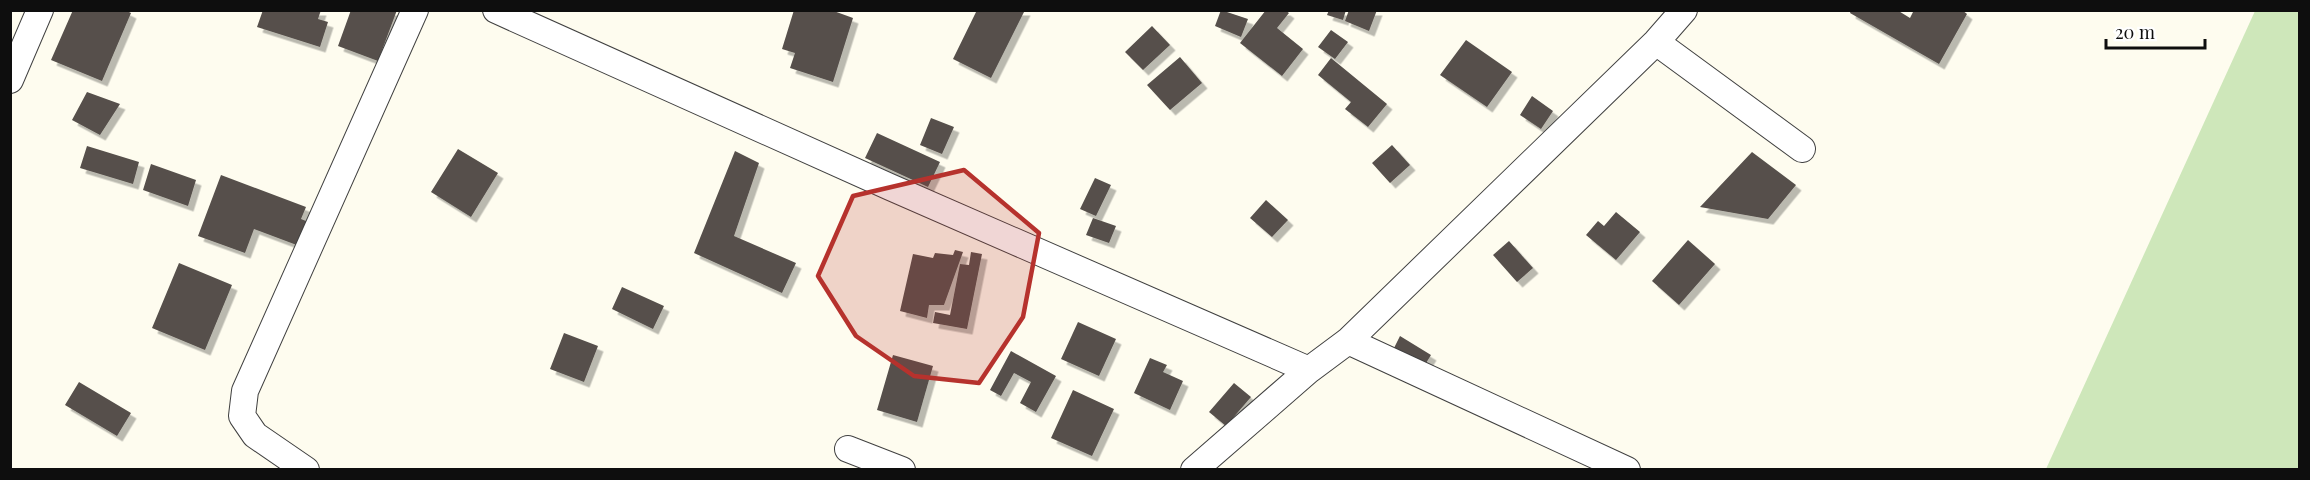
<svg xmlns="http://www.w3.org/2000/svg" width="2310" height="480" viewBox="0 0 2310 480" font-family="'Playfair Display',serif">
  <defs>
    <filter id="shadow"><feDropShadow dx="5.5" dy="5.5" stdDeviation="0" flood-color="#0004"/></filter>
  </defs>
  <rect width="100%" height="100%" fill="#fefcef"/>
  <!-- green -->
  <path fill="#cee7ba" d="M2255,11H2299V469H2046Z"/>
  <!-- building -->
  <path fill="#56504b" filter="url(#shadow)" d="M73,10H125L131,13L102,81L51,60Z
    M263,10H321L318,19L328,22L320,47L257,27Z
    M351,10H397L378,61L338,46Z
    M794,10H831L853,18L833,82L790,68L795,53L782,49Z
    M977,10H1025L991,78L953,59Z
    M1221,10L1248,19L1241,37L1215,26Z
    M1266,10H1285L1289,13L1277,28L1303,49L1282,76L1240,43Z
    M1329,10H1346L1343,20L1327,15Z
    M1349,10H1377L1369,31L1345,21Z
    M1851,10H1897L1910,18L1914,10H1962L1967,14L1939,64L1850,13Z
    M1152,26L1170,45L1143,70L1125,52Z
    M1331,30L1348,42L1335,59L1318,47Z
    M1466,40L1512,72L1487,107L1440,75Z
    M1180,57L1202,83L1170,110L1147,85Z
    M1331,58L1387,104L1368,127L1345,109L1351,102L1318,75Z
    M87,92L120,104L100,135L72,120Z
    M1532,96L1553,111L1541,129L1520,115Z
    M931,118L954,127L942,154L920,145Z
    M877,133L940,162L928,187L865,158Z
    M1392,145L1410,165L1390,183L1372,163Z
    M87,146L139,162L133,184L80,168Z
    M458,149L498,173L471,217L431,192Z
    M735,151L759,163L734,236L796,263L782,293L694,253Z
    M1752,152L1796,185L1768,219L1700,207Z
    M151,164L196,180L188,206L143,190Z
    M221,175L306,207L301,219L311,223L302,247L254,229L245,253L198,236Z
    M1095,178L1111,185L1096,216L1080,209Z
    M1266,200L1288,220L1272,237L1250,218Z
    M1616,212L1640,232L1616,260L1586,235L1598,221L1604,226Z
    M1093,218L1116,226L1109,243L1086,235Z
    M1688,240L1715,264L1679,305L1652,281Z
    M1509,241L1533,268L1517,282L1493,255Z
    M955,250L963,252L944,305H929L927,318L900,311L913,254L933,258L935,253L953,255Z
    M971,252L982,254L967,329L933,323L935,312L950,315L960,264L969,265Z
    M179,263L232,285L205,350L152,328Z
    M622,287L664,306L653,329L612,309Z
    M1078,322L1116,339L1099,376L1061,359Z
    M564,333L598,346L584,382L550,369Z
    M1400,336L1431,355L1423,368L1393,350Z
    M1011,351L1056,376L1036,412L1020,403L1031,382L1014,373L1001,396L990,390Z
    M893,355L933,366L917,422L877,410Z
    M1150,358L1167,365L1163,372L1183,381L1170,410L1134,393Z
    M79,382L131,413L117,436L65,405Z
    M1234,383L1251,397L1226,426L1209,412Z
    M1073,390L1114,409L1092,456L1051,438Z"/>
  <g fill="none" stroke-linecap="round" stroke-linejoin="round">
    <!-- minor casing -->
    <g stroke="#414141" stroke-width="28">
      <path id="minor" d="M496,10L890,187L1309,370
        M1656,42L1802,149
        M10,80L40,10
        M1348,341L1627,470
        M848,449L902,470
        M306,470L255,435L242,416L245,391L415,10
        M1194,470L1309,370L1348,341L1656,42L1684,10"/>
    </g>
    <!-- minor -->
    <use href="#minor" stroke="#fff" stroke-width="26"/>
  </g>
  <!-- marked area -->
  <path fill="#b6322d" fill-opacity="0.2" stroke="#b6322d" stroke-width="4.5" stroke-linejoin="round" d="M964,170L1039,233L1023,317L979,383L914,376L856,336L818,276L853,196Z"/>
  <!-- border -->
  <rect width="2310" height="480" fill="none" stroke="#0e0e0e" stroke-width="24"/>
  <!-- scale -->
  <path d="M2106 39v9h99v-9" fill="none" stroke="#0e0e0e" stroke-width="3"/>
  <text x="2115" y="39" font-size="18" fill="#0e0e0e" stroke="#ffffff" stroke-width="4.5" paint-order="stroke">20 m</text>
</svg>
